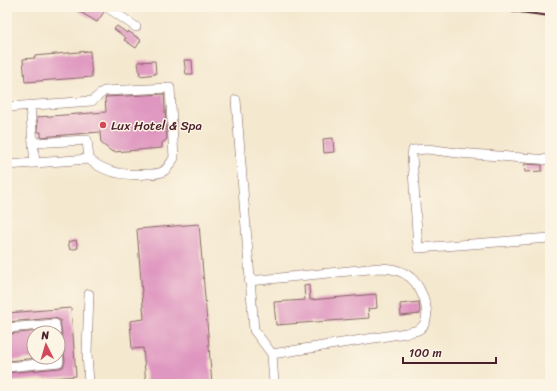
<svg xmlns="http://www.w3.org/2000/svg" width="557" height="391" viewBox="0 0 557 391" font-family="Sriracha,sans-serif">
  <rect width="100%" height="100%" fill="#fcf5e5"/>
  <filter id="ink" filterUnits="userSpaceOnUse"><feTurbulence type="fractalNoise" baseFrequency=".025" numOctaves="2"/><feDisplacementMap in="SourceGraphic" scale="8" xChannelSelector="R" yChannelSelector="G"/><feConvolveMatrix kernelMatrix="1 2 1 2 8 2 1 2 1" color-interpolation-filters="sRGB"/></filter>
  <filter id="wash" filterUnits="userSpaceOnUse"><feTurbulence type="fractalNoise" baseFrequency=".012" numOctaves="4" result="noise"/><feDisplacementMap in="SourceGraphic" scale="16" xChannelSelector="R" yChannelSelector="G"/><feGaussianBlur stdDeviation="0.9" result="paint"/><feColorMatrix in="noise" values="0 0 0 0 0 0 0 0 0 0 0 0 0 0 0 0 0 1.4 0 .05"/><feComposite in="paint" operator="in"/></filter>
  <g filter="url(#wash)">
    <rect width="100%" height="100%" fill="#f4e8cf"/>
    <g id="blocks">
      <!-- building -->
      <path fill="#df96c0" d="M72,7H99L104,12L97,22Z
        M117,26L127,33L128,31L141,40L136,48L124,40L126,38L114,29Z
        M90,51L92,77L25,82L23,59L35,58L34,56Z
        M184,60H192L193,74H186Z
        M155,61L156,74L140,76L138,62Z
        M164,94L167,139L162,143V148L114,152L111,151L101,143L100,132L41,137V132H38L37,117L106,112L105,98L106,97Z
        M333,138L334,152L324,153L323,139Z
        M524,164L542,165V171L525,172Z
        M199,224L212,384H146L143,348L132,349L130,321L144,319L137,229Z
        M76,240L78,248L70,250L68,242Z
        M309,285L310,300L376,294L377,308L368,309L369,318L276,325L274,302L305,300L304,286Z
        M419,302L420,314L401,316L400,304Z
        M71,308L76,376L7,382V373L60,368L63,367L65,361L60,320L54,318L7,322V313Z
        M50,330V333H34V357H48L7,361V334Z"/>
    </g>
  </g>
  <g filter="url(#ink)">
    <use href="#blocks" fill-opacity="0" stroke="#866564" stroke-width="1"/>
    <g fill="none" stroke-linecap="round" stroke-linejoin="round">
      <!-- minor casing -->
      <g stroke="#866564" stroke-width="10">
        <path id="minor" d="M107,7L136,27
          M236,100L254,330L272,354L274,384
          M30,105L33,143L87,140L89,159
          M7,107L92,101L104,91L170,88L174,158C171,162 168,169 162,172C158,174 152,174 147,174C126,176 105,173 89,159L7,165
          M33,143L35,163
          M550,160L458,153L427,149L413,150L412,155L418,248L550,238
          M249,281L379,268C390,268 402,270 411,278C422,287 436,321 418,330C415,331 410,332 406,333L272,354
          M7,328L55,324L56,333
          M7,367L59,362L58,351
          M89,384L87,353L89,294"/>
      </g>
      <!-- minor -->
      <use href="#minor" stroke="#fff" stroke-width="9"/>
      <!-- rail -->
      <path stroke="#4a1f2b" stroke-width="2" d="M483,7L550,16"/>
    </g>
  </g>
  <!-- markers -->
  <circle fill="#d1495b" stroke="#fcf5e5" stroke-width="1.5" cx="103" cy="125" r="4"/>
  <g text-anchor="middle" stroke-width="3" stroke-linejoin="round" paint-order="stroke">
    <!-- poi labels -->
    <g font-size="13" fill="#4a1f2b" stroke="#fcf5e5" text-anchor="start">
      <text x="111" y="130">Lux Hotel &amp; Spa</text>
    </g>
  </g>
  <!-- margin -->
  <rect width="557" height="391" fill="none" stroke="#fcf5e5" stroke-width="24"/>
  <!-- north arrow -->
  <g transform="translate(46 345) rotate(355)"><circle r="19" fill="#fcf5e5" stroke="#b59f9b"/>
  <path d="M0-3L7 15L0 10L-7 15Z" fill="#d1495b"/>
  <text y="-6" font-size="11" font-weight="bold" text-anchor="middle" fill="#4a1f2b">N</text>
  </g>
  <!-- scale -->
  <path d="M403 357v6h93v-6" fill="none" stroke="#4a1f2b" stroke-width="2"/>
  <text x="409" y="357" font-size="12" fill="#4a1f2b" stroke="#fcf5e5" stroke-width="3" paint-order="stroke">100 m</text>
</svg>
